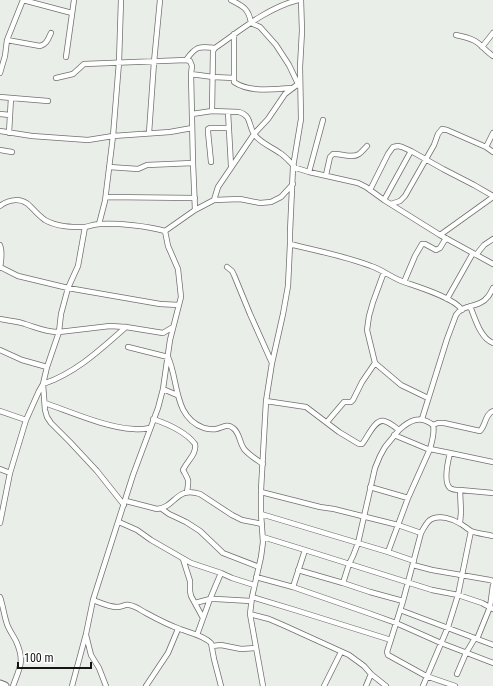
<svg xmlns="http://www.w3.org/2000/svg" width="493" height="686" viewBox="0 0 493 686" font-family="'Roboto Condensed',sans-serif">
  <rect width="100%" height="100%" fill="#eaeee8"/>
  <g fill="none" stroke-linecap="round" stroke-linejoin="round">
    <!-- street casing -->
    <g stroke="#6f726d" stroke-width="6">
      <path id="street" d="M23,0L72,13
        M231,0C243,6 249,9 251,23
        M251,23L260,27L276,45L289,65L299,86
        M234,34V82C250,93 274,89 293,88
        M456,35C464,37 472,38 478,43C483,47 487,52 493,56
        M7,40L40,46C47,44 48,39 51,33
        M482,47L493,33
        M66,57L74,0
        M186,60C196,46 199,46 215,48
        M0,73L5,56L7,40L23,0
        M191,74L213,77L234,78
        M56,78L73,74L84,64L186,60L190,61L192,66L191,74L193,163L195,210
        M0,97L48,101
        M212,111L213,51L215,48C241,30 267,8 298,0
        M228,112L231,166
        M0,114L10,115
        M192,114L212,111L239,112C252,116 248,125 254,134C260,143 272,147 280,153C285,156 289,161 294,166
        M0,131L32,136L88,140L113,136L170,132L192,128
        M9,133L11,98
        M149,133L154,62L160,0
        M486,147L493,152
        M0,150L12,152
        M211,162L208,132V129L210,128H229
        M109,167L138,169L147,165L193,163
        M293,167L309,172L358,183L366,187L384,200L440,235L493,264
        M309,172L323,120
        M326,175L330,157L333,154C341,153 352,159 359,154C362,152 364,149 367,146
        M370,190L388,154L393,147L398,146L402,147L411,151L443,169L474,185L493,196
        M106,197L195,198
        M214,200L218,187L254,134L268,119L285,94L298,84
        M384,200L411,151
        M391,204L400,201L405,196L434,145L438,134L442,129L447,130L486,147L493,133
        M0,206C9,199 22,197 31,207C35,211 39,216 45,220C57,227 71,227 85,227
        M99,224L105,201L113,136L119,62L121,0
        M440,235L493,197
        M290,244C317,251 345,256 371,266C383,270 392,278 404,282C418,287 455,298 462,310
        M0,245C3,253 1,260 0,268
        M476,255L484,245L493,239
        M0,267L18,276L68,288L160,304L179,305
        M227,267L232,271L234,275L250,314L272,363
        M384,272L373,302L369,316L367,330L375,363L401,385L428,398
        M404,282L415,256L422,244H425L436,250L440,248L446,238
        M447,299L473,253
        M470,306C475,318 480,338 493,343
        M0,319C8,321 17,321 25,324C38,328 45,332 59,332L61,314L68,288L78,266L85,227C90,226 95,224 100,224C119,223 147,226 165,231L195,210L214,200L240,199L260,203L271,202L281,197L293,184
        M128,347L168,357C179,381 173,417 204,428C208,429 212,430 216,429C222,428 227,423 233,428C240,433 239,442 244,449C249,455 257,460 263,464
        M0,350L22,360L47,367
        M163,389L177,395
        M266,401L306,407L339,432L359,444H362C367,439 374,419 384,421C389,422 395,427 399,430C410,420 420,415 433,425C435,433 432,441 430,449L450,453C448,461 443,482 450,488C453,490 457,490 460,490L461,512L460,523
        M45,403C71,412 107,428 134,429C140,430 145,429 150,428
        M0,411L26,420
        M153,419C168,424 185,431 195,444C197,454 187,461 183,470C189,481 189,479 187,492
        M422,419L447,339L456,315C462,306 472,307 480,303C487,300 490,294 493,288
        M327,422L344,402H351L353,400L362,382L375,363
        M433,425L438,423H444L480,431C486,425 485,414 493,411
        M399,430L385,447L380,456L375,468L358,543L353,556L349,564L343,583L370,592L403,601
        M394,435L430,450
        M450,453L493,462
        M0,469L10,473
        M370,487L408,498
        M460,490L493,493
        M261,492L320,507L334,509L398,525L421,533
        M126,501L157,509C176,507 176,486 200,494L232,515L242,520L262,524
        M124,505L97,471L70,442L51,423L47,417L45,410L43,384L47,367L59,332L110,326L126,327L163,333L173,327
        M162,509L169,514L186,522L200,531L223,553L259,567
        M261,514L388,552L414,561
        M119,522L137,530L151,540L191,563L221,573
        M0,523L10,473L26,420L39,391L43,384C76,373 101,349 126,327
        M263,537L305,550
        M388,552L408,498L430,449
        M183,559L190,581V591L191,596L203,618
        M413,565L432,570L490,580L493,581
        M298,570L343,583
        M256,577L293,587L368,613L396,623L441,643L493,663
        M293,587L305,550L432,590L458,595L482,603L493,609
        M0,597C3,606 4,615 7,624C9,630 13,635 16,641C25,661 20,667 13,686
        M252,597L295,610L391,640
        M93,600C101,603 109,607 117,607C122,607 125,604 129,605C136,606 140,610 146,613C157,619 168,625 180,629C190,633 203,635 211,643L214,659L221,686
        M195,603L210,599H216L251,601
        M400,610L493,645
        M250,614L269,619L283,625L349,655L364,666L371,674L386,686
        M86,635L91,655L99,668L106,686
        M197,635L210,599L221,573L232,578L254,585
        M477,639L490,607L493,585
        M212,646L221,645L241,649L256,648
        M457,674L466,653L475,638
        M72,686L86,634L93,600L133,475L158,408L163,389L170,340L181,297L178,269L168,246L165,231
        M146,686L168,653L178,629
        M263,686L250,614L252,597L261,557L263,542L261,514V490L266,401L272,363L283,314L288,286L290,244V232L293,167L301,119L300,67L302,31L301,0
        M324,686L341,652
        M366,686L371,674
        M423,686L448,627L458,595L471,531
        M455,686L426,676L388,655L387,652L403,601L421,533C424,528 426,523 430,520C439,514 453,519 461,524C464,526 468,529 471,531C478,534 486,534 493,536"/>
    </g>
    <!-- secondary casing -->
    <g stroke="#6f726d" stroke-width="9">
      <path id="secondary" d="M0,684L5,686"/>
    </g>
    <!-- street -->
    <use href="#street" stroke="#fff" stroke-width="4.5"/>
    <!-- secondary -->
    <use href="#secondary" stroke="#fff" stroke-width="7"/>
  </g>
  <!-- scale -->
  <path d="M18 662v6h73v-6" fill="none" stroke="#141513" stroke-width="2"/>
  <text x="24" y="662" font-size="12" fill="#141513" stroke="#ffffff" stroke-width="3" paint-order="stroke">100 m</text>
</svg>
